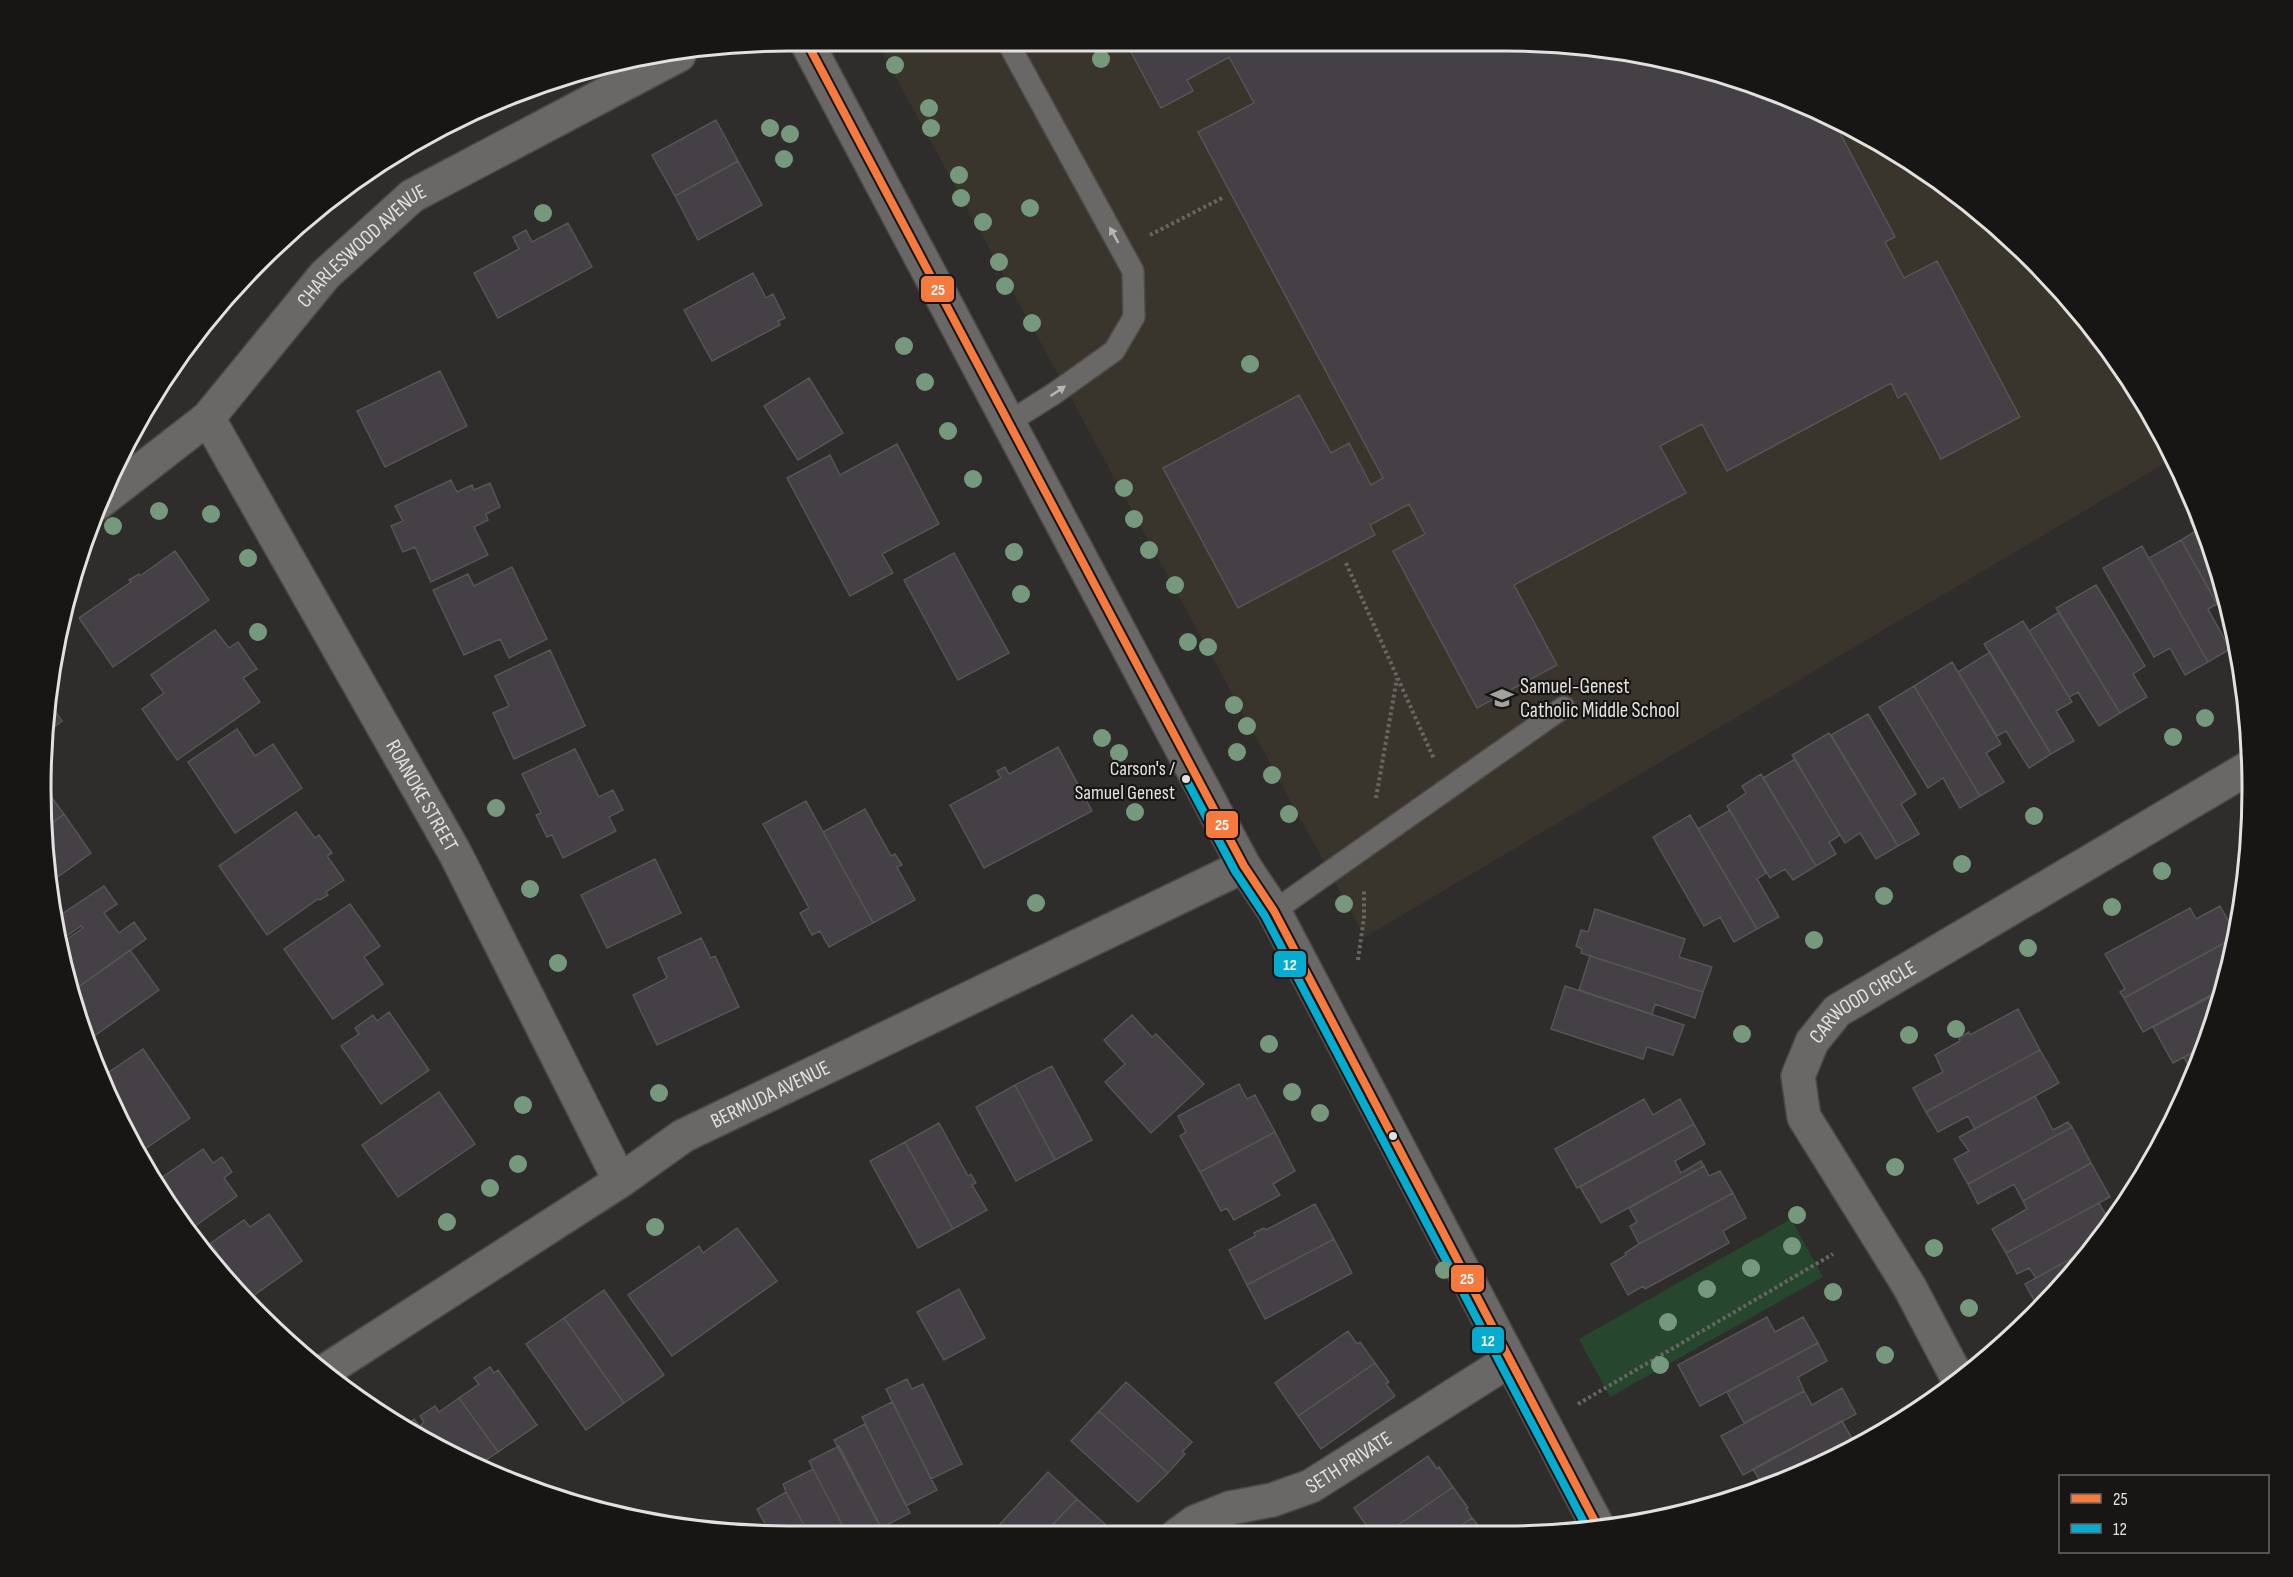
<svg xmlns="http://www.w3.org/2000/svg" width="2293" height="1577" viewBox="0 0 2293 1577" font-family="'Sofia Sans Condensed',sans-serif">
  <rect width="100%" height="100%" fill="#2f2d2b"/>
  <!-- built -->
  <path fill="#39352c" d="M876,41H1505L1650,55L1836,118L1960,195L2034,260L2127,373L2172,459L1365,937Z"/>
  <!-- green -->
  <path fill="#26462e" d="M1791,1219L1823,1277L1610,1397L1579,1339Z"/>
  <!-- building -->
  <path fill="#454046" stroke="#565554" stroke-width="1.5" d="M1125,41H1505L1650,55L1831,116L1895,237L1885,242L1904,278L1937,261L2020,417L1941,459L1906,393L1898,398L1891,383L1727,471L1702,424L1660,446L1686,493L1514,585L1557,665L1477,708L1393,551L1425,534L1409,504L1370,525L1375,535L1238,608L1163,468L1299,395L1331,453L1349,443L1371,485L1383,478L1198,132L1254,103L1229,57L1187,80L1193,91L1161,108Z
    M716,120L738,161L675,196L652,155Z
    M738,161L762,205L698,240L675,196Z
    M568,223L592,267L498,318L474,273L519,249L513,237L526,230L532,242Z
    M753,273L766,298L773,294L785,318L778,321L780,325L712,361L684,310Z
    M440,371L467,426L385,467L357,411Z
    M809,378L843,433L798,460L764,406Z
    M897,444L939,524L882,554L893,573L850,596L787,478L830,455L840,475Z
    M451,480L457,492L472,485L474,490L490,483L500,507L486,514L488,520L474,527L488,555L431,582L415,547L403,552L391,526L403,521L395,506Z
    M2200,516L2228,611L2223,614L2181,540L2196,531L2190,521Z
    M2181,540L2217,604L2208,609L2230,649L2208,662L2149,558Z
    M2142,546L2208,662L2185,675L2170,648L2154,657L2103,568Z
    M175,551L209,600L113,667L79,618L131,582L129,580L139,574L140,576Z
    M954,553L1009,653L958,680L904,580Z
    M512,567L547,639L509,658L500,639L464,655L433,590L468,574L474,586Z
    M2096,585L2145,666L2133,674L2147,697L2120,713L2056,608Z
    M2059,612L2120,713L2099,726L2078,692L2069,697L2029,631Z
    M2023,621L2072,702L2056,711L2074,741L2051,754L1984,644Z
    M215,630L229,648L238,642L257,669L243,678L260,702L177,760L142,709L164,693L151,675Z
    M550,650L585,726L514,759L493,713L509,706L495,676Z
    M1990,652L2051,754L2029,768L2006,731L1997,736L1958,672Z
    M1952,662L2001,744L1986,753L2004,782L1980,796L1914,686Z
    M1914,686L1980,796L1960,808L1943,778L1928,788L1879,707Z
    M48,701L62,721L46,733V703Z
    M1868,714L1916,794L1901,804L1919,834L1898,846L1831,735Z
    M237,729L255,756L273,744L302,788L235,833L188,762Z
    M1829,733L1898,846L1876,859L1860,833L1845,843L1792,755Z
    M1058,747L1092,811L984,868L950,805L1001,778L997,771L1005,767L1009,774Z
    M575,749L599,797L613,790L623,810L609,817L616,831L563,858L552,835L547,837L536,815L541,813L522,774Z
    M1795,759L1840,835L1829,842L1836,854L1816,866L1763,778Z
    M1761,774L1816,866L1793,880L1785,869L1770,878L1727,806L1746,793L1742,786Z
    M44,787L64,814L42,830Z
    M806,801L873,923L829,947L820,931L812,935L800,913L809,908L763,824Z
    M865,809L891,856L895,854L902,865L897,867L915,900L873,923L823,832Z
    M1730,810L1766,873L1757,879L1779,917L1757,929L1698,829Z
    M296,812L315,838L319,835L332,853L327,856L344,880L326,892L328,895L320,900L318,899L267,935L219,866Z
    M64,814L91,853L48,884L42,830Z
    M1690,815L1757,929L1734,942L1720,917L1704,926L1653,837Z
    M655,859L681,913L607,948L581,895Z
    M104,886L117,904L104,913L119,933L134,922L146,939L74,990L59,945L83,928L81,926L61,940L54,931L53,920Z
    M350,904L380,946L364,957L383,984L333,1019L284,949Z
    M2220,906L2237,936L2124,998L2120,992L2125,989L2105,954L2190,908L2196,919Z
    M1595,909L1685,939L1679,957L1712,967L1703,992L1581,953L1582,949L1576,946L1581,930L1588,932Z
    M2237,936L2230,963L2217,970L2224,982L2222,989L2143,1032L2124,998Z
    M701,938L711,958L715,956L739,1007L657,1045L633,995L667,978L658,958Z
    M130,950L159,990L90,1039L74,990Z
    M1590,956L1703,992L1695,1018L1655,1004L1652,1014L1579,990Z
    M1565,986L1684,1025L1673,1055L1647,1047L1643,1059L1551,1029Z
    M2221,991L2204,1046L2173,1063L2153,1027Z
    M2018,1009L2040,1050L1926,1112L1913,1088L1943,1072L1935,1055L1960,1041L1959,1038L1969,1032L1970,1035Z
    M389,1012L429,1070L381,1104L341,1046L359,1034L355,1028L373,1015L377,1021Z
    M1132,1015L1152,1037L1156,1034L1204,1084L1151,1133L1105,1082L1125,1064L1104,1040Z
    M2204,1046L2197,1070L2192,1073L2184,1057Z
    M143,1049L190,1118L142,1151L125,1125L122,1127L118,1120L103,1076Z
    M2040,1050L2059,1083L1975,1129L1968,1116L1938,1132L1926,1112Z
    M1052,1066L1092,1140L1055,1160L1015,1085Z
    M1239,1084L1247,1099L1255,1095L1275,1132L1200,1172L1180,1136L1186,1132L1178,1116Z
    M1015,1085L1055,1160L1016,1181L976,1107Z
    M439,1092L475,1144L398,1197L362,1145Z
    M2035,1096L2053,1130L2068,1122L2072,1127L1968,1184L1954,1159L1969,1151L1959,1137Z
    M1644,1099L1653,1115L1680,1099L1694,1124L1577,1188L1555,1149Z
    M939,1123L968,1176L971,1174L976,1183L972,1185L987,1210L953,1229L905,1142Z
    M1694,1124L1705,1144L1675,1161L1681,1173L1701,1161L1704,1166L1601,1223L1580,1187Z
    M2072,1127L2091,1163L2023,1201L2014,1184L1978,1204L1968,1184Z
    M1275,1132L1295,1171L1273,1184L1280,1195L1234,1220L1227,1208L1221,1211L1200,1172Z
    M905,1142L953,1229L918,1248L870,1161Z
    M203,1149L213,1163L222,1157L232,1172L224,1178L237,1196L188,1231L167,1204L154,1183Z
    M2091,1163L2110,1197L2006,1253L1992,1229L2027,1209L2023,1201Z
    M1704,1166L1709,1176L1720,1171L1733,1193L1639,1244L1630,1226L1637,1222L1629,1208Z
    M1733,1193L1746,1218L1723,1231L1729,1243L1645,1289L1643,1286L1628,1295L1611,1264L1626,1255L1625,1253L1639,1244Z
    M2099,1203L2108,1219L2100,1223L2105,1231L2090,1248L2036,1278L2029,1268L2017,1274L2006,1253Z
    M1315,1204L1334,1239L1247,1285L1229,1250L1255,1236L1254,1233L1264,1228L1266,1230Z
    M269,1214L302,1261L246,1301L209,1256L217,1252L211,1243L244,1220L250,1227Z
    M737,1228L777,1281L672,1356L628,1295L699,1246L703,1253Z
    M1334,1239L1352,1273L1265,1319L1247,1285Z
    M2090,1248L2041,1308L2039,1309L2025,1284Z
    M959,1289L985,1338L944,1360L917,1312Z
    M604,1290L664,1375L624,1403L564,1318Z
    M1767,1317L1775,1332L1803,1317L1818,1343L1700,1406L1678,1365Z
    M564,1318L624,1403L586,1430L526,1344Z
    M1348,1331L1357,1344L1360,1342L1375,1363L1298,1416L1275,1383Z
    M1818,1343L1827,1361L1798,1377L1804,1391L1744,1423L1727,1392Z
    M1375,1363L1389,1382L1386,1384L1395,1396L1321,1449L1298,1416Z
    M490,1367L494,1373L498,1370L537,1425L498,1452L459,1398L479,1384L474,1378Z
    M907,1379L912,1389L923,1384L962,1464L931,1479L886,1389Z
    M1126,1382L1192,1442L1182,1452L1185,1454L1168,1473L1099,1411Z
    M1842,1388L1856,1414L1743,1475L1721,1436L1804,1391L1812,1405Z
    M459,1398L498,1452L477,1466L435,1444L421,1425L424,1422L420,1416L435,1406L439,1412Z
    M892,1402L937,1490L906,1506L862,1417Z
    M1099,1411L1168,1473L1138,1502L1071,1441Z
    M414,1419L419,1426L421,1425L435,1444L404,1427Z
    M1842,1421L1853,1440L1839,1448L1844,1454L1836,1459L1762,1484L1753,1469Z
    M865,1424L910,1513L881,1528L834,1440Z
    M839,1446L885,1535L882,1536H848L813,1469L809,1461Z
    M1428,1456L1437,1469L1439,1467L1453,1487L1382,1536H1374L1354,1508Z
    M813,1469L848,1536H810L786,1492L783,1484Z
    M1048,1472L1077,1499L1042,1536H989Z
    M1453,1487L1468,1508L1466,1509L1472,1518L1446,1536H1382Z
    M786,1492L810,1536L771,1535L757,1509Z
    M1077,1499L1106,1525L1096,1536H1042Z
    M1472,1518L1487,1536H1446Z"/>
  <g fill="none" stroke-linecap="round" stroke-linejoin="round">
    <!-- lane casing -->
    <g stroke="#4c4a48" stroke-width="24">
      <path id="lane" d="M1007,41L1133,271L1134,317L1114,351L1055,393L1009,422
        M1274,911L1564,707"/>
    </g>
    <!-- street casing -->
    <g stroke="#4c4a48" stroke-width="36">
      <g id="street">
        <path id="s1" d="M208,418L455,853L620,1181"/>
        <path id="s2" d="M97,504L208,418L325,275L412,196L679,55"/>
        <path id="s3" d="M325,1371L620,1181L683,1136L1244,866"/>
        <path id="s4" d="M1958,1379L1909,1286L1804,1117L1798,1076L1812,1042L1837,1011L2250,767"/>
        <path id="s5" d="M1176,1536L1195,1522L1230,1508L1272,1500L1311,1486L1510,1360"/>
      </g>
    </g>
    <!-- secondary casing -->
    <g stroke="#4c4a48" stroke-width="36">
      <path id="secondary" d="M806,41L1244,866L1274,911L1598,1527"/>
    </g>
    <!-- path -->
    <path stroke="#676665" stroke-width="4" stroke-dasharray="3 3" stroke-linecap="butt" d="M1150,235L1224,197
      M1346,563L1434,759
      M1376,798L1397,678
      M1358,960L1364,917V889
      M1578,1404L1833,1254"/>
    <!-- lane -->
    <use href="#lane" stroke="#696866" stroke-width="21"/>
    <!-- street -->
    <use href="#street" stroke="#696866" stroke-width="33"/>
    <!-- secondary -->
    <use href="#secondary" stroke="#696866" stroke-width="33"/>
    <!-- bus-1 casing -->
    <g stroke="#181614" stroke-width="12">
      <path id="bus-1" d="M806,41L1244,866L1274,911L1598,1527"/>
    </g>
    <!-- bus-2 casing -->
    <g stroke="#181614" stroke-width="12">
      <path id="bus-2" d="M1186,779L1235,871L1265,916L1587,1528"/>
    </g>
    <!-- bus-1 -->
    <use href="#bus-1" stroke="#f6793e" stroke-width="8"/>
    <!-- bus-2 -->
    <use href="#bus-2" stroke="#06acd0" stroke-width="8"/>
  </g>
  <!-- trees -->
  <g fill="#76987c">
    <circle cx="1101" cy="59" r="9"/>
    <circle cx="895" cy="65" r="9"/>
    <circle cx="929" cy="108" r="9"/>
    <circle cx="770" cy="128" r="9"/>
    <circle cx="931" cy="128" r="9"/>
    <circle cx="790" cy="134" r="9"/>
    <circle cx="784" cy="159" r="9"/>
    <circle cx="959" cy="175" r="9"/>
    <circle cx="961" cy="198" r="9"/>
    <circle cx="1030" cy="208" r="9"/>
    <circle cx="543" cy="213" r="9"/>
    <circle cx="983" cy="222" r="9"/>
    <circle cx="999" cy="262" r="9"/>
    <circle cx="1005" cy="286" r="9"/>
    <circle cx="1032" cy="323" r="9"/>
    <circle cx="904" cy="346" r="9"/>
    <circle cx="1250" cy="364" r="9"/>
    <circle cx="925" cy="382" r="9"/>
    <circle cx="948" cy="431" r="9"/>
    <circle cx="973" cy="479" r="9"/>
    <circle cx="1124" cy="488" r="9"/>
    <circle cx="159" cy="511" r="9"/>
    <circle cx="211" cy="514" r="9"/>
    <circle cx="1134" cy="519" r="9"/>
    <circle cx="113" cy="526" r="9"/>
    <circle cx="1149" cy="550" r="9"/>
    <circle cx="1014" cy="552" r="9"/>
    <circle cx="248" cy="558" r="9"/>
    <circle cx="1175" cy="585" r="9"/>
    <circle cx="1021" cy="594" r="9"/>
    <circle cx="258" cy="632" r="9"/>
    <circle cx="1188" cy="642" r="9"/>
    <circle cx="1208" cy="647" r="9"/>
    <circle cx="1234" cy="705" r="9"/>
    <circle cx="2205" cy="718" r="9"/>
    <circle cx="1247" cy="726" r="9"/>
    <circle cx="2173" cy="737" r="9"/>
    <circle cx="1102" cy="738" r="9"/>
    <circle cx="1237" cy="752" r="9"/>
    <circle cx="1119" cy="753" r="9"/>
    <circle cx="1272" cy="775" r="9"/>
    <circle cx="496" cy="808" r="9"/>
    <circle cx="1135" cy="812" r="9"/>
    <circle cx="1289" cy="814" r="9"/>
    <circle cx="2034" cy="816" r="9"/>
    <circle cx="1962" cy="864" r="9"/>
    <circle cx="2162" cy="871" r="9"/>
    <circle cx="530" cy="889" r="9"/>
    <circle cx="1884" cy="896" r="9"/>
    <circle cx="1036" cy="903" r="9"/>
    <circle cx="1344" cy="904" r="9"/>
    <circle cx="2112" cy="907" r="9"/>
    <circle cx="1814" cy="940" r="9"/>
    <circle cx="2028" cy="948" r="9"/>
    <circle cx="558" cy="963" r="9"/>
    <circle cx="1956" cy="1029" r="9"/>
    <circle cx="1742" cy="1034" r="9"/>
    <circle cx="1909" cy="1035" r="9"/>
    <circle cx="1269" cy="1044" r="9"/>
    <circle cx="1292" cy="1092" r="9"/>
    <circle cx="659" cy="1093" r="9"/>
    <circle cx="523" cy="1105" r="9"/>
    <circle cx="1320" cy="1113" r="9"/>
    <circle cx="518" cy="1164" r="9"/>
    <circle cx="1895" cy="1167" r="9"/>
    <circle cx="490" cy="1188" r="9"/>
    <circle cx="1797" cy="1215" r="9"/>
    <circle cx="447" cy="1222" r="9"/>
    <circle cx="655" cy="1227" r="9"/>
    <circle cx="1792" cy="1246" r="9"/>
    <circle cx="1934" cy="1248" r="9"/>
    <circle cx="1751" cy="1268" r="9"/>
    <circle cx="1444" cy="1270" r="9"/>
    <circle cx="1707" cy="1289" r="9"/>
    <circle cx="1833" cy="1292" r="9"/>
    <circle cx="1969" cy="1308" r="9"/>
    <circle cx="1668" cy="1322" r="9"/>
    <circle cx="1885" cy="1355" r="9"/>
    <circle cx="1660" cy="1365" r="9"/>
  </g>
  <!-- one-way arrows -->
  <defs><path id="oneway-solid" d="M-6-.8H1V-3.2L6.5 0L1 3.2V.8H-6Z" transform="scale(1.5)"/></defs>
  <g fill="#b8b7b4">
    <use href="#oneway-solid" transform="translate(1114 235) rotate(-119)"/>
    <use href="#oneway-solid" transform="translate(1058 391) rotate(-34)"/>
  </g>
  <!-- icons -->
  <defs>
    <g id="school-bare" transform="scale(1.8)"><path d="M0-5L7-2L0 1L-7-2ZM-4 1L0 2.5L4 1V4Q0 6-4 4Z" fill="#a4a29f" stroke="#181614" stroke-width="2.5" paint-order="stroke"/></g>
  </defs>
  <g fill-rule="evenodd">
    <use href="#school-bare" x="1502" y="698"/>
  </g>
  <!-- markers -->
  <g fill="#e3e1de" stroke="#181614" stroke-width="2">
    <circle cx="1186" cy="779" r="5"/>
    <circle cx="1393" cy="1136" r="5"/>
  </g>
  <g text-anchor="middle" stroke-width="4.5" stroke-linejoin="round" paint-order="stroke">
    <!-- bus labels -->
    <g font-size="20" fill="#e3e1de" stroke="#181614" text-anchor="end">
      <text x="1175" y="775">Carson's /<tspan x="1175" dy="24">Samuel Genest</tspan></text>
    </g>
    <!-- street labels -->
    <g font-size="21" fill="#e3e1de" stroke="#181614">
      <text dy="7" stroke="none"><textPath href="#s2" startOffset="372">CHARLESWOOD AVENUE</textPath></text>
      <text dy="7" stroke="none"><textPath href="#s1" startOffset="434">ROANOKE STREET</textPath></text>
      <text dy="7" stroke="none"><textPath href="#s4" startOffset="448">CARWOOD CIRCLE</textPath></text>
      <text dy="7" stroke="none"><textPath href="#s3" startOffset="525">BERMUDA AVENUE</textPath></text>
      <text dy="7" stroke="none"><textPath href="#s5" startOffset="190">SETH PRIVATE</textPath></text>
    </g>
    <!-- poi labels -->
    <g font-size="21" fill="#e3e1de" stroke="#181614" text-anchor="start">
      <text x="1520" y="693">Samuel-Genest<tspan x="1520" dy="24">Catholic Middle School</tspan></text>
    </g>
  </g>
  <!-- crop -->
  <path d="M0 0H2293V1577H0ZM788 51H1505A737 737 0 0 1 2242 788V789A737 737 0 0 1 1505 1526H788A737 737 0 0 1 51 789V788A737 737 0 0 1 788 51Z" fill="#181614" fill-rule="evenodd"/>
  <path fill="none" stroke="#e3e1de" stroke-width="3" d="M788 51H1505A737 737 0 0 1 2242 788V789A737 737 0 0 1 1505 1526H788A737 737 0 0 1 51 789V788A737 737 0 0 1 788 51Z"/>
  <g stroke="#181614" stroke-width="2">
    <rect x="920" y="275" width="35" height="28" rx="6" fill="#f6793e"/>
    <rect x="1205" y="810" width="34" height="29" rx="6" fill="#f6793e"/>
    <rect x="1273" y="950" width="34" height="28" rx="6" fill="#06acd0"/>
    <rect x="1450" y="1264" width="35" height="29" rx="6" fill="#f6793e"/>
    <rect x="1471" y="1326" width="34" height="28" rx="6" fill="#06acd0"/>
  </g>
  <g font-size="16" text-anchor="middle" font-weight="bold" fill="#fff">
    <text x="938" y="295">25</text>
    <text x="1222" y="830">25</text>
    <text x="1290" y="970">12</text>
    <text x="1467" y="1284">25</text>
    <text x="1488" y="1346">12</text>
  </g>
  <!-- legend -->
  <rect x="2059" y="1475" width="210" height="78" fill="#181614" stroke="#696765" stroke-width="1.5"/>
  <rect x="2071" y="1494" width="30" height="9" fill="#f6793e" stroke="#696765" stroke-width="1.5"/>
  <text x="2113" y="1505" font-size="18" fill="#e3e1de">25</text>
  <rect x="2071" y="1524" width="30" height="9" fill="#06acd0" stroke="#696765" stroke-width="1.5"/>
  <text x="2113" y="1535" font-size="18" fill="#e3e1de">12</text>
</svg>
